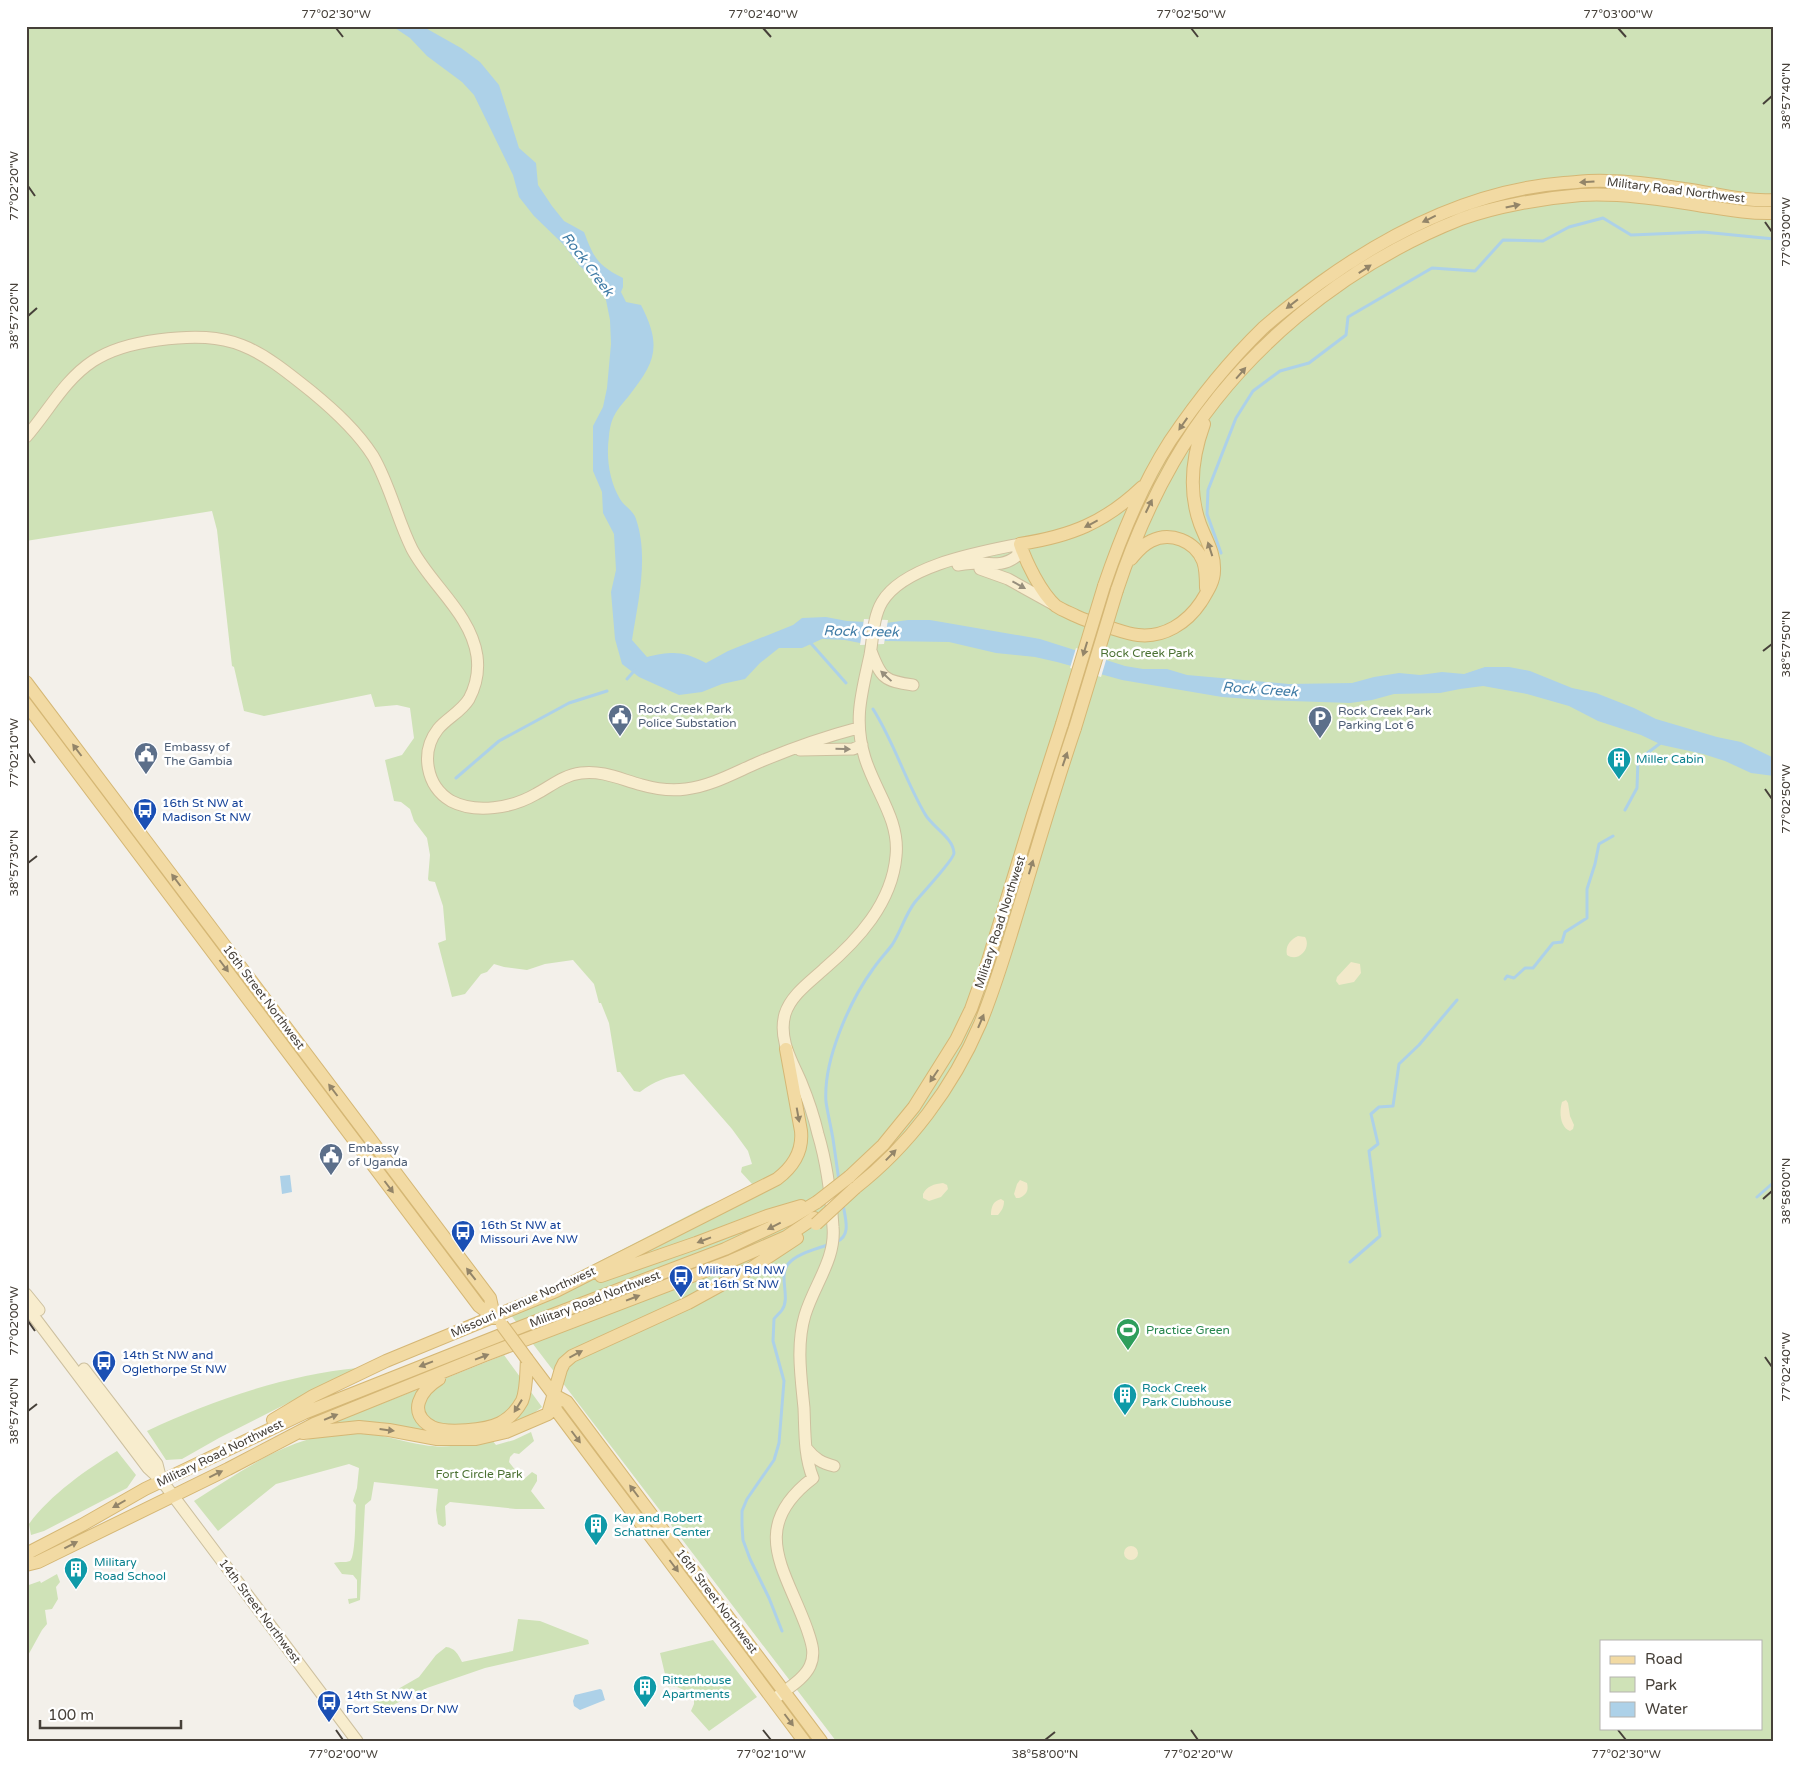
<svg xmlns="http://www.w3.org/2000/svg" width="1800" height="1767" viewBox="0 0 1800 1767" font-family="'Varela Round',sans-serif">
  <rect width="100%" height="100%" fill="#f3f0ea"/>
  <!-- green -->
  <path fill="#cfe2b7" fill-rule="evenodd" d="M26,26H1774V1741H836L504,1306L530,1297L707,1206L730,1200L759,1182L752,1184L741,1172L742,1167L752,1164L748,1151L732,1129L684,1074C667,1077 654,1081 640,1092L634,1091L620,1072H617L609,1023L601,1003H599L594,984L573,960L545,964L527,970L504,967L494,964L487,972L481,974L465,994L452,997L438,943L446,940L443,906L435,882L429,881L428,879L430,855L427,838L414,821L410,809L401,802L394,801L385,760L402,755L414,738L410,708L397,705L375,707L371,694L264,716L244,711L234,667L232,666L217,530L212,511L26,541ZM1601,1641H1761V1728H1601Z
    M504,1355L542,1407L522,1422L421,1433L379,1422L328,1425Z
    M357,1368L219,1438L182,1459L166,1460L147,1431C210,1401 286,1375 357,1368Z
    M531,1432L534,1441L519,1454L514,1453L510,1457L509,1462L523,1480L532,1472L537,1475V1481L531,1491L545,1509H516L450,1502L445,1506L446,1525L443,1527L438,1524L436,1510L438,1489L374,1482L371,1500L365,1505L360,1600L349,1604L348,1599L357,1598V1580L353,1575L342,1574L334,1563C339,1561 345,1563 350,1561C356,1556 355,1514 356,1505L353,1501L357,1488L359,1468L349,1464L276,1484L218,1531L194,1501C246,1468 300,1428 364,1433C385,1435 404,1442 424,1445C446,1449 470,1444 492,1440L496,1445L514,1440Z
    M117,1451L136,1475L127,1488L44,1531L31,1535L29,1524C50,1495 87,1469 117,1451Z
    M57,1574L60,1582L56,1587L58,1599L52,1609L45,1610L47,1624L42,1630L26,1659V1586L40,1581L41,1583Z
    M518,1619L540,1621L588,1640L589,1644L485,1668L427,1688L377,1713L372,1704L419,1677L436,1655L446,1647C455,1648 458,1654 462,1662L513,1651Z
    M713,1640L757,1697L709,1731L691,1711L694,1704V1699C685,1692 679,1684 668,1687L660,1653Z"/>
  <!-- sand -->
  <path fill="#f2e9ca" d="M1298,936L1305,937C1312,948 1298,963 1287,955C1285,946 1290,940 1298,936Z
    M1351,962L1360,964L1361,973L1354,982L1339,985L1336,981L1337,977Z
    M1566,1100L1568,1103L1570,1116L1574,1125L1573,1129L1570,1131C1560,1127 1559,1112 1562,1102Z
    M1020,1180L1027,1183C1029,1191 1026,1195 1019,1198H1016L1014,1194L1017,1184Z
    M943,1183L947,1185L948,1189L941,1197L929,1201L923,1198V1194C927,1186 934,1184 943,1183Z
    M1001,1199L1004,1201C1004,1207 1002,1210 998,1215H991C991,1207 993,1201 1001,1199Z
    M1124 1553a7 7 0 1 1 14 0a7 7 0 1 1-14 0Z"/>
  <!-- water -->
  <path fill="#add1e8" d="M392,26H422L461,48L480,62L499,85L519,148L536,163L538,185L552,206L564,221L584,232C594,258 597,265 623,278V287L621,292L626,302L641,305C662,346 656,362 628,397C616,411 611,417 609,436C606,457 609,480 620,499C624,506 634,511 636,519C649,557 638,602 632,640L647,657C673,651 683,651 706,663L728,651L793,625L802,618L826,617L847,621L886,623L908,620H930L1040,639L1125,666L1143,669H1167L1187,675L1289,684L1352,683L1374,677L1399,673L1420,675L1442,672L1464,674L1485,667H1509L1530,671L1572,688L1596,693L1634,708L1656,719L1717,737L1741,742L1774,758V776L1751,773L1725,761L1703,754L1662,745L1641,735L1598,721L1569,706L1527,694L1483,686L1460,689L1440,693L1394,694L1372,700L1350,703L1261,700L1222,697L1122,680L1057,662L1035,657L996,653L949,642L887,641L860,643L845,640L822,639L802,648H779L760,663L745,679L722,684L702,692L679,695L639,677L622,664L615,639L611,592L616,570L614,534L603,513L602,492L593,471V426L603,407L607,388L611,344L610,320L606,300L595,281L579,265L564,245L534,216L519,197L513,175L474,95L462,82L427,56L410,38Z
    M290,1175L292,1192L282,1194L280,1176Z
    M600,1689L602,1690L605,1700L580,1710L574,1706L573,1701L575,1695Z"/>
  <!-- pier -->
  <path fill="#f3f0ea" d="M864,619L888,620L884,644L860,645Z
    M1076,648L1107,657L1101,677L1070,668Z"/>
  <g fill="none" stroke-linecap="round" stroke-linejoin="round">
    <!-- stream -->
    <path stroke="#add1e8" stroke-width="3" d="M1221,553L1207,514L1208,490L1236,418L1253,391L1280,371L1309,363L1346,335L1348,317L1432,268L1475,271L1503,240L1543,241L1569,227L1603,218L1631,235L1703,232L1774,239
      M808,640L846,683
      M627,679L635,670
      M456,778L499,741L569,703L607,691
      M1625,810L1637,788L1638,760L1662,742
      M1505,979L1507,976L1514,978L1525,968H1533L1553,943L1562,942L1565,932L1587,918V889L1595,864L1599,844L1613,836
      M839,1181C837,1167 835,1153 833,1139C831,1127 828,1115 826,1102C823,1061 849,1002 873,969C879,960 886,953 892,945C901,931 905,915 915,902C922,893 954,860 954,853C953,837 932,827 925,814C905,780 894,742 873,709
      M1757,1197L1774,1182
      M836,1242C852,1236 845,1218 843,1204
      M1350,1262L1380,1236L1369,1151L1378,1144L1371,1114L1379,1107L1393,1106L1399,1064L1419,1045L1457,1000
      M782,1631L769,1598L750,1559L743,1540L742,1525V1511L747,1499L774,1460L779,1443L784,1381L773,1341L774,1319C776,1316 780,1313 782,1310C791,1297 778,1277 788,1264C797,1253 817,1249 830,1244"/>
    <!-- secondary casing -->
    <g stroke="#cdc09f" stroke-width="13">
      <path id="secondary" d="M26,437C48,412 64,380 93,361C113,348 135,343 158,340C233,330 256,347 312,392C335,411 357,431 373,456C390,485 397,519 412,549C431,585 471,614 477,656C479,671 476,686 469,699C461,712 447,718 438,729C420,752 426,786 451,801C476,814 512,808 536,794C551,786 564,775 581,773C603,770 622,780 642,785C656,789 672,791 686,789C711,786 734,773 757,763C790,749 824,737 858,728
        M980,569L1008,579L1053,604
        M871,651C881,678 884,681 913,685
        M800,750L853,749L862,745
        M26,1294L39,1310
        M26,1306L148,1468L162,1481L357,1741
        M84,1369L157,1464L161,1480
        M807,1449C815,1459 822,1463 834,1466
        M777,1697C788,1688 804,1679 810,1666C816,1653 811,1641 807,1629C786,1570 747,1528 813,1478C804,1456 805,1431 804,1408C801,1377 796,1345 805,1315C814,1285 836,1259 833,1227C831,1196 827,1164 818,1134C814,1117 808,1099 801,1082C792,1061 778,1039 785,1014C791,995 810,982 824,969C858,940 892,903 896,856C900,820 875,791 865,758C853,720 862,692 870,655C873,638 873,617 882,602C904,565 981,552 1020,544L1017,556C1004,566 994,564 978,563C972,563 965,564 958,565"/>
    </g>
    <!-- primary casing -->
    <g stroke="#d5b775" stroke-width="14">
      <path id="primary" d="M1142,487C1104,523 1071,536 1020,544C1026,562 1041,593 1056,606C1062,610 1070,613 1076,616C1086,621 1097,624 1108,627C1118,630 1128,634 1138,635C1164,638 1187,623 1201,602C1207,592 1214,582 1214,571C1215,553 1206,540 1200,524C1188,491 1192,457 1204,424
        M1131,559C1137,552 1142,545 1151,541C1170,531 1195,541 1203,561C1206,569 1206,579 1206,588
        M1104,586C1121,536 1141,486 1170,441C1197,401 1228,362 1263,328C1281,312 1301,297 1320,283C1392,231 1475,190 1564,183C1578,182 1593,180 1607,181C1633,181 1659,185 1684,189C1714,193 1744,202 1774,200
        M1117,590C1132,545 1150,503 1173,463C1236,353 1344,265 1461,219C1496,206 1544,198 1581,195C1620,193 1660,199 1698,205C1724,209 1748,214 1774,213
        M26,682L490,1298L494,1316
        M26,704L479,1306L495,1318
        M849,1177L883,1145L914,1107L956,1040L971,1009L987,964L1033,814L1062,724
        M855,1188C909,1146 953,1087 980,1024C997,983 1009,940 1022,898C1039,841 1056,784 1075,728
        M601,1276L696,1243L767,1216L801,1206
        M527,1359L554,1395L567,1402L821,1741
        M439,1379C421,1390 406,1413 432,1427C447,1434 486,1430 500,1423C510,1418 517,1410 522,1401C527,1389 526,1372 527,1359
        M554,1397L556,1410L804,1741
        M273,1420L313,1396L386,1361L556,1291L777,1179C793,1167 803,1151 801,1131L786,1049
        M303,1433L359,1427L389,1430L437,1439H476L506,1432L548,1414L561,1369L564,1363L572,1356L688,1303L750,1269L797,1238
        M26,1554L82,1525L145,1489L304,1413L526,1325L725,1249L789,1219L817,1202
        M26,1565L38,1562L228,1469L314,1424L485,1355L731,1261L786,1237L814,1218"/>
    </g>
    <!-- secondary -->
    <use href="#secondary" stroke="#f8edce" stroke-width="11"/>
    <!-- primary -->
    <use href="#primary" stroke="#f2daa3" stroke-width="12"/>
    <!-- primary-bridge casing -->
    <g stroke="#d5b775" stroke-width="14" stroke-linecap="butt">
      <path id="primary-bridge" d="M1062,724L1104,586
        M1075,728L1117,590
        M817,1202L849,1177
        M816,1224L855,1188
        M502,1325L527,1359"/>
    </g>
    <!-- primary-bridge -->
    <use href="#primary-bridge" stroke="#f2daa3" stroke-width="12"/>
  </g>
  <!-- one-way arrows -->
  <defs><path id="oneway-solid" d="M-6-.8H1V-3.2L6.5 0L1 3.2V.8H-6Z" transform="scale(1.25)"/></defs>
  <g fill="#938569">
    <use href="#oneway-solid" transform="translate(1587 182) rotate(176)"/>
    <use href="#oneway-solid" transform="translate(1513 206) rotate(-12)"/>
    <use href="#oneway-solid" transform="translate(1429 219) rotate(154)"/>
    <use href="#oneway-solid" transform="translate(1365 269) rotate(-33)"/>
    <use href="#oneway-solid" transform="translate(1292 304) rotate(142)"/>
    <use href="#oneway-solid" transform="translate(1241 373) rotate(-49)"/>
    <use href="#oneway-solid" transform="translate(1183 424) rotate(125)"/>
    <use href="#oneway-solid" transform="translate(1149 506) rotate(-64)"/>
    <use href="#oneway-solid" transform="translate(1091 524) rotate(152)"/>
    <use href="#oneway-solid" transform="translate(1210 549) rotate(-108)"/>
    <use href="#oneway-solid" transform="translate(1085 649) rotate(107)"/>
    <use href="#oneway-solid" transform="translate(77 750) rotate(-127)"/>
    <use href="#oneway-solid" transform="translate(1065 759) rotate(-71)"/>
    <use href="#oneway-solid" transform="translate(1031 867) rotate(-73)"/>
    <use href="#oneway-solid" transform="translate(176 880) rotate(-127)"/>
    <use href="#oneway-solid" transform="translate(224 966) rotate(53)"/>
    <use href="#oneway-solid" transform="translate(981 1021) rotate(-67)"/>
    <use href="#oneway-solid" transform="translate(934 1076) rotate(124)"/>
    <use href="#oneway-solid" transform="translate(333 1090) rotate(-127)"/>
    <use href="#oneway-solid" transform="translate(798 1115) rotate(80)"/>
    <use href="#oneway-solid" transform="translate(891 1155) rotate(-46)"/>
    <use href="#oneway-solid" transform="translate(389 1187) rotate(53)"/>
    <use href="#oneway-solid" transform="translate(774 1226) rotate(153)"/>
    <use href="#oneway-solid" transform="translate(704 1240) rotate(159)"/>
    <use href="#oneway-solid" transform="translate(471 1274) rotate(-128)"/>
    <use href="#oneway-solid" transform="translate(633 1298) rotate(-21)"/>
    <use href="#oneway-solid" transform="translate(576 1354) rotate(-28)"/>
    <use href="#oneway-solid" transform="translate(482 1357) rotate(-21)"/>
    <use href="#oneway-solid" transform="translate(426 1364) rotate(159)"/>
    <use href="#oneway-solid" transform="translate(518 1406) rotate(122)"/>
    <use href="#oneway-solid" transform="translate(331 1417) rotate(-22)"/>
    <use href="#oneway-solid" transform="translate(387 1430) rotate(7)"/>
    <use href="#oneway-solid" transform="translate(576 1437) rotate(53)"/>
    <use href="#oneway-solid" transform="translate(216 1474) rotate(-26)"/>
    <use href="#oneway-solid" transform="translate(634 1491) rotate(-127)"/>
    <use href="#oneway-solid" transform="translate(119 1504) rotate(150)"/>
    <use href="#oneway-solid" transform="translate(71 1545) rotate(-27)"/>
    <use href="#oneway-solid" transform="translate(674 1566) rotate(53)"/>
    <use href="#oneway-solid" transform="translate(789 1720) rotate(53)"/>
  </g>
  <g fill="#968e7c">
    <use href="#oneway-solid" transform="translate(1019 585) rotate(29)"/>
    <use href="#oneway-solid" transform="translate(886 676) rotate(-137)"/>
    <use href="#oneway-solid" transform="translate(843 749) rotate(1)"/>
  </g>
  <!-- ticks -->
  <path fill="none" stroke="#464039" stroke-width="2" d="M336,28L343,37M763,28L771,37M1191,28L1198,37M1618,28L1626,37M1763,104L1772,96M28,186L35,196M1765,222L1772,232M28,316L37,308M1763,651L1772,644M28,753L35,763M1765,789L1772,799M28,863L37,856M1763,1199L1772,1191M28,1321L35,1331M1765,1357L1772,1367M28,1411L37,1404M336,1730L343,1740M763,1730L771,1740M1191,1730L1198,1740M1618,1730L1626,1740M1045,1740L1055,1732"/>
  <!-- icons -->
  <defs>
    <g id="civic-pin" transform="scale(1.25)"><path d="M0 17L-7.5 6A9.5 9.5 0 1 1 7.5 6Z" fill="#5c6f8a" stroke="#fff"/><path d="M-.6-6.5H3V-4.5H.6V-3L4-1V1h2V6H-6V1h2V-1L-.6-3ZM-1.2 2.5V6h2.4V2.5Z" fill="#fff"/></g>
    <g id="parking-pin" transform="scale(1.25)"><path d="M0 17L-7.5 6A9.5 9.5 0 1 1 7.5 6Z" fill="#5c6f8a" stroke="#fff"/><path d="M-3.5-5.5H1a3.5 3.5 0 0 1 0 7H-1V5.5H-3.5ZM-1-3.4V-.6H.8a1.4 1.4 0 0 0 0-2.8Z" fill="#fff"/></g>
    <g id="building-pin" transform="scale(1.25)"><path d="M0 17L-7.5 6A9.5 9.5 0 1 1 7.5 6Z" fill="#0f9aa8" stroke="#fff"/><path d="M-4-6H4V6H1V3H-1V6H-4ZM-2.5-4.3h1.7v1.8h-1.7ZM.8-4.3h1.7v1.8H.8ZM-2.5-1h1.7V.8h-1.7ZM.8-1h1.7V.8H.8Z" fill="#fff"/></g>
    <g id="bus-pin" transform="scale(1.25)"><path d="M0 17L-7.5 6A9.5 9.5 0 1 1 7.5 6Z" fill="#1a4fb4" stroke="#fff"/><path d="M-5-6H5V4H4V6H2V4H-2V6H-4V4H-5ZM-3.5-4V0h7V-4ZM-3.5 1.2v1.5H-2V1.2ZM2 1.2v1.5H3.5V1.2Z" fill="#fff"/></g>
    <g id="stadium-pin" transform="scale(1.25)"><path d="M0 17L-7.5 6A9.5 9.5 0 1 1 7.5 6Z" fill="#2e9e5b" stroke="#fff"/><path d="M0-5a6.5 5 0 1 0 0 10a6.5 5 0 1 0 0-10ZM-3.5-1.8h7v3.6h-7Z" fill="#fff"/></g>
  </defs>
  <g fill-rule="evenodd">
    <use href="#civic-pin" x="620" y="716"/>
    <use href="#parking-pin" x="1320" y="718"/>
    <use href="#civic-pin" x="146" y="754"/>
    <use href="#building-pin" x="1619" y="759"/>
    <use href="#bus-pin" x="145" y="810"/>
    <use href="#civic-pin" x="331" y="1155"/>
    <use href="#bus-pin" x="463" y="1232"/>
    <use href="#bus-pin" x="681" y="1277"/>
    <use href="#stadium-pin" x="1128" y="1330"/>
    <use href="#bus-pin" x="104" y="1362"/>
    <use href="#building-pin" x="1125" y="1395"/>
    <use href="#building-pin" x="596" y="1525"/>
    <use href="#building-pin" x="76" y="1569"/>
    <use href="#building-pin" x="645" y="1687"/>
    <use href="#bus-pin" x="329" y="1702"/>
  </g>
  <g text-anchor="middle" stroke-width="5" stroke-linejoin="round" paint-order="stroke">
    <!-- street labels -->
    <g font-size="12" fill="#464039" stroke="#fff">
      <text transform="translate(1676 190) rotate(7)" y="4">Military Road Northwest</text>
      <text transform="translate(1000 922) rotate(-72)" y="4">Military Road Northwest</text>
      <text transform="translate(264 997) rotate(53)" y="4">16th Street Northwest</text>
      <text transform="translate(595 1299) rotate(-21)" y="4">Military Road Northwest</text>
      <text transform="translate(523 1302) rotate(-24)" y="4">Missouri Avenue Northwest</text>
      <text transform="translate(220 1453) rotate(-26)" y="4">Military Road Northwest</text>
      <text transform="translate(717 1601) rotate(53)" y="4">16th Street Northwest</text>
      <text transform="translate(260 1611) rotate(53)" y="4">14th Street Northwest</text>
    </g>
    <!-- park labels -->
    <g font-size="12" fill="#4b7133" stroke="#fff">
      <text x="1147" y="657">Rock Creek Park</text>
      <text x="479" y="1478">Fort Circle Park</text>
    </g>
    <!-- service labels -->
    <g font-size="12" fill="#4e5e75" stroke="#fff" text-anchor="start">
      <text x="638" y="713">Rock Creek Park<tspan x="638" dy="14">Police Substation</tspan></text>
      <text x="1338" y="715">Rock Creek Park<tspan x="1338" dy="14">Parking Lot 6</tspan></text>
      <text x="164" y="751">Embassy of<tspan x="164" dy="14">The Gambia</tspan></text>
      <text x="348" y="1152">Embassy<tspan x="348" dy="14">of Uganda</tspan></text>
    </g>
    <!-- culture labels -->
    <g font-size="12" fill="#0d838f" stroke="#fff" text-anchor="start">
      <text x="1636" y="763">Miller Cabin</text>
      <text x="1142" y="1392">Rock Creek<tspan x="1142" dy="14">Park Clubhouse</tspan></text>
      <text x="614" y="1522">Kay and Robert<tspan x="614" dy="14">Schattner Center</tspan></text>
      <text x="94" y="1566">Military<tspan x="94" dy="14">Road School</tspan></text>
      <text x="662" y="1684">Rittenhouse<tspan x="662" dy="14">Apartments</tspan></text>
    </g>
    <!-- transit labels -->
    <g font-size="12" fill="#164399" stroke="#fff" text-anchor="start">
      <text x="162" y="807">16th St NW at<tspan x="162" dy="14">Madison St NW</tspan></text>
      <text x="480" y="1229">16th St NW at<tspan x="480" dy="14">Missouri Ave NW</tspan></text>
      <text x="698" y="1274">Military Rd NW<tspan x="698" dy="14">at 16th St NW</tspan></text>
      <text x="122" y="1359">14th St NW and<tspan x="122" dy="14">Oglethorpe St NW</tspan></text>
      <text x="346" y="1699">14th St NW at<tspan x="346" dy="14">Fort Stevens Dr NW</tspan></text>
    </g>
    <!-- leisure labels -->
    <g font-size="12" fill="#27864d" stroke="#fff" text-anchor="start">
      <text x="1146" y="1334">Practice Green</text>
    </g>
    <!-- water labels -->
    <g font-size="14" font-style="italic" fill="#3f7ba5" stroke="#fff">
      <text transform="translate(588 264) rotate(53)" y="5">Rock Creek</text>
      <text transform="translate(861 631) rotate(1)" y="5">Rock Creek</text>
      <text transform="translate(1260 689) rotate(4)" y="5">Rock Creek</text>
    </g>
  </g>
  <!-- border -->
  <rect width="1800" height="1767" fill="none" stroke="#ffffff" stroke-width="55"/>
  <!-- legend -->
  <rect x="1600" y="1640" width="162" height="90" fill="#ffffff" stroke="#b5b3b0"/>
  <rect x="1610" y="1656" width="25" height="8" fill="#f2daa3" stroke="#b5b3b0"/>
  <text x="1645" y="1664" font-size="15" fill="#464039">Road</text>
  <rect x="1610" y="1677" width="25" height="15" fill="#cfe2b7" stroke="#b5b3b0"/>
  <text x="1645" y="1690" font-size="15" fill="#464039">Park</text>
  <rect x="1610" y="1702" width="25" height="15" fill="#add1e8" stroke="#b5b3b0"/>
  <text x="1645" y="1714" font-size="15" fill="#464039">Water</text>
  <!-- scale -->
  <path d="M40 1720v8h141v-8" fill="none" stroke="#464039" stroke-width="2.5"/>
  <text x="48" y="1720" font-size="15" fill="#464039" stroke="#ffffff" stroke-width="4" paint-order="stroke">100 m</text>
  <rect x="28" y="28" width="1744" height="1712" fill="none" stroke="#464039" stroke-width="2"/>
  <g font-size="12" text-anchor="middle" fill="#464039">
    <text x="336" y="18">77°02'30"W</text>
    <text x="763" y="18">77°02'40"W</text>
    <text x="1191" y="18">77°02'50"W</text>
    <text x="1618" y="18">77°03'00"W</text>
    <text transform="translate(1786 96) rotate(-90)" y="4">38°57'40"N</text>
    <text transform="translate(14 186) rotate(-90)" y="4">77°02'20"W</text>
    <text transform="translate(1786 232) rotate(-90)" y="4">77°03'00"W</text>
    <text transform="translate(14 316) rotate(-90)" y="4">38°57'20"N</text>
    <text transform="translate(1786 644) rotate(-90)" y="4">38°57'50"N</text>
    <text transform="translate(14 753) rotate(-90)" y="4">77°02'10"W</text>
    <text transform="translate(1786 799) rotate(-90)" y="4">77°02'50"W</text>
    <text transform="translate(14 863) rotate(-90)" y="4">38°57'30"N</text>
    <text transform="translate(1786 1191) rotate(-90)" y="4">38°58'00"N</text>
    <text transform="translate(14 1321) rotate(-90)" y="4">77°02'00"W</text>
    <text transform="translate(1786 1367) rotate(-90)" y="4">77°02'40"W</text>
    <text transform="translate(14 1411) rotate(-90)" y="4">38°57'40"N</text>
    <text x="343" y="1758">77°02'00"W</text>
    <text x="771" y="1758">77°02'10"W</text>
    <text x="1045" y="1758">38°58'00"N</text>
    <text x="1198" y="1758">77°02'20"W</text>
    <text x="1626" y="1758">77°02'30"W</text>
  </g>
</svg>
